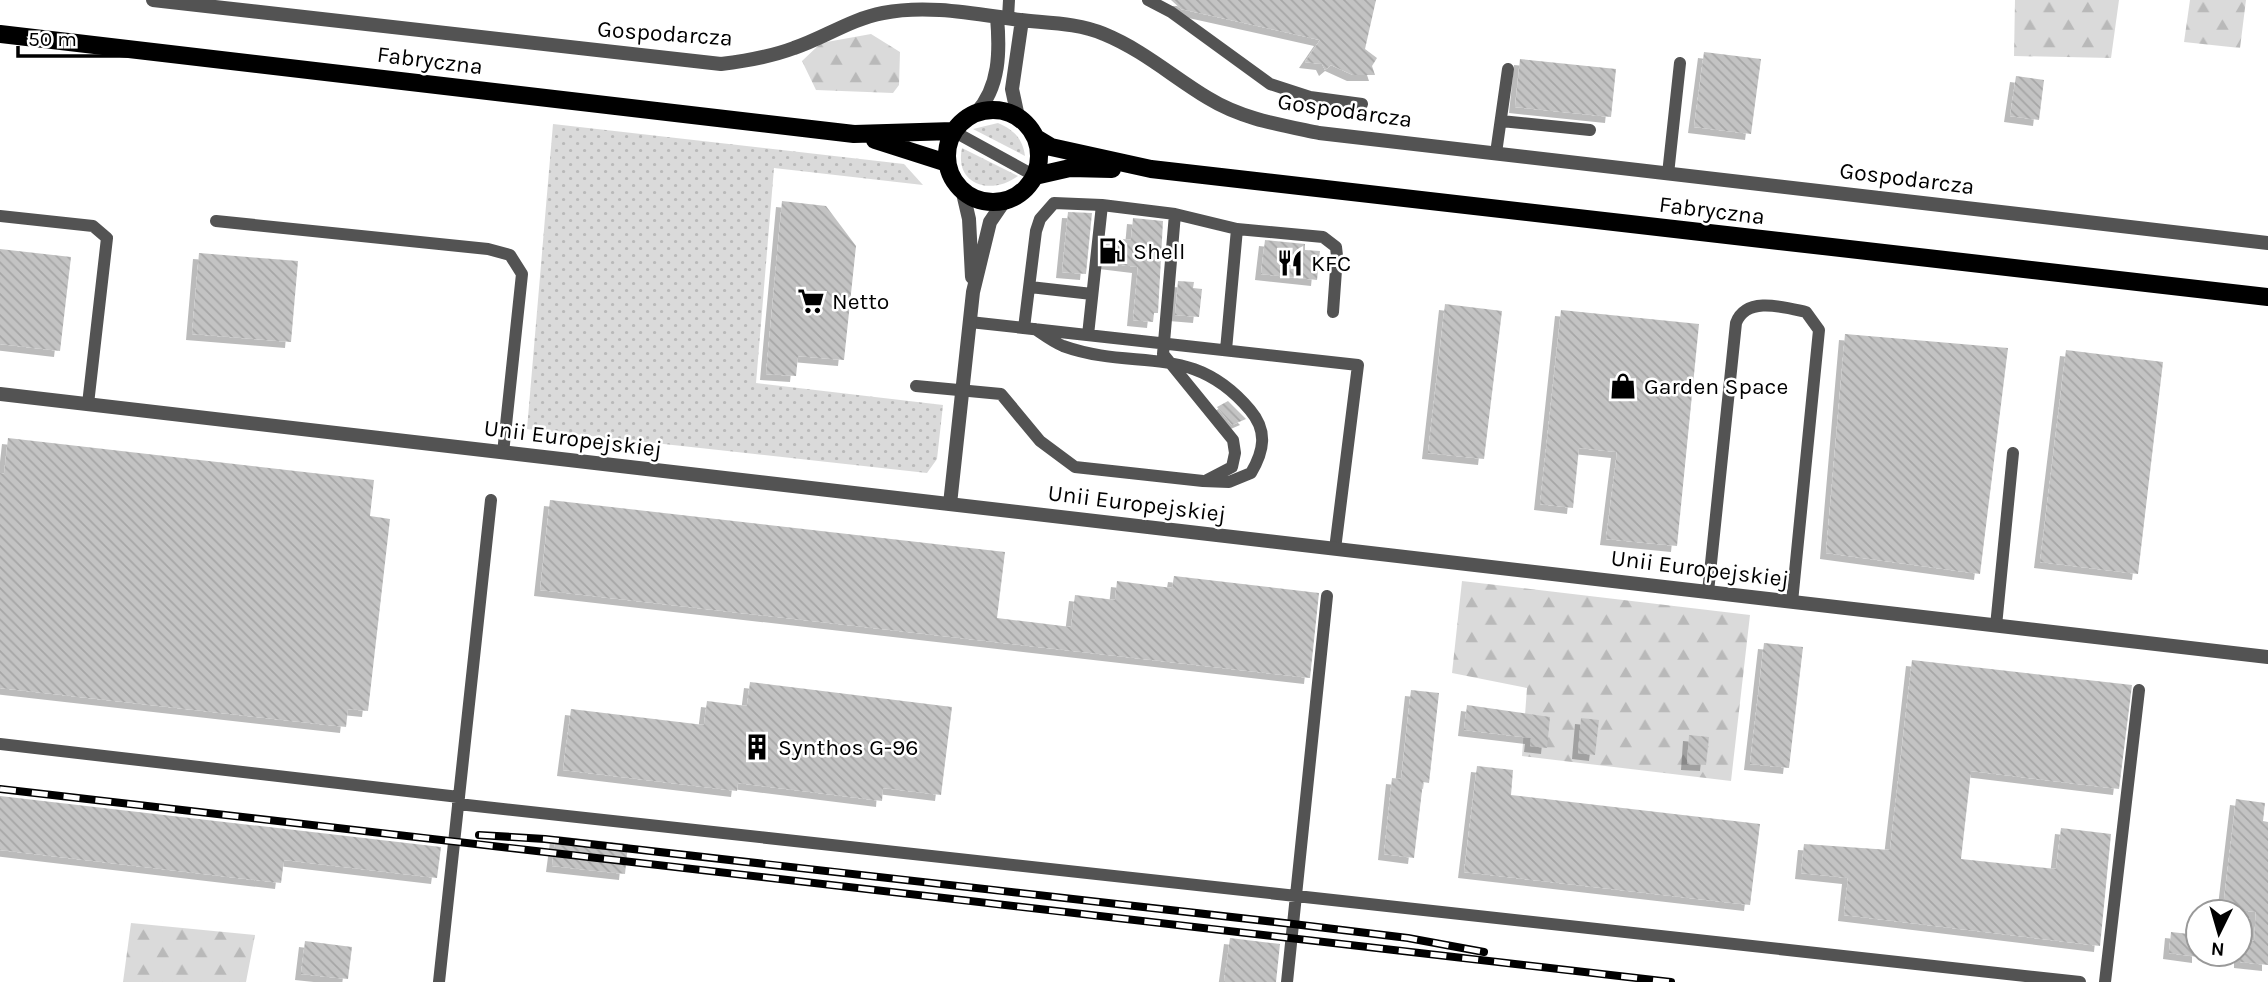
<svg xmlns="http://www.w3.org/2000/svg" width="2268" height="982" viewBox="0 0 2268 982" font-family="Karla,sans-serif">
  <defs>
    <pattern id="grass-dots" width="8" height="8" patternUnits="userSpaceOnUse" patternTransform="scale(1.75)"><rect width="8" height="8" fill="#dadada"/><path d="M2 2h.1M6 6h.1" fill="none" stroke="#b9b9b9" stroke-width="1.8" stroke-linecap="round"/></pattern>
    <pattern id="forest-firs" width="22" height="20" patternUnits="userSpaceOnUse" patternTransform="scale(1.75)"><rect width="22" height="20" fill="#dadada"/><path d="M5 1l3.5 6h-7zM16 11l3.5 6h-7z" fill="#b9b9b9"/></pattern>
    <pattern id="building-back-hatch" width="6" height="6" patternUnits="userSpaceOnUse" patternTransform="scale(1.75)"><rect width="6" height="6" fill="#c3c3c3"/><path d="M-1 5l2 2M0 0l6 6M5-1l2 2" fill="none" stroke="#a6a6a6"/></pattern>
    <filter id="shadow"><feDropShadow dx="-6" dy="6" stdDeviation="0" flood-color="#0004"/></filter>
  </defs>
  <rect width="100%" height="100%" fill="#fff"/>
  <!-- grass -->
  <path fill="url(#grass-dots)" d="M998,123C1014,130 1023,139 1025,156L973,129Z
    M553,124L904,164L923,185L774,168L756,383L943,405L937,459L927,473L527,429Z
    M962,148L1018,176C991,196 954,185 962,148Z"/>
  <!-- forest -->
  <path fill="url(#forest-firs)" d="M2015,0H2119L2111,58L2014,56Z
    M2190,0H2246L2240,48L2184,42Z
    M871,34L900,52L899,85L893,93L816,90L802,61L821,43Z
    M1462,581L1750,615L1731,781L1522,756L1527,688L1452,673Z
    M131,923L255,935L246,982H123Z"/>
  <!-- building -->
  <path fill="url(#building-back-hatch)" filter="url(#shadow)" d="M1171,0H1376L1365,49L1377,58L1372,66L1375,75H1353L1331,65L1325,70L1322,64L1305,62L1320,40L1181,9Z
    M1704,52L1761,59L1751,134L1694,127Z
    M1520,59L1616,69L1611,117L1515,107Z
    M2016,76L2044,80L2039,120L2010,116Z
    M782,201L826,206L856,246L844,360L798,356L796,376L766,374Z
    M1068,212L1092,213L1086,274L1062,272Z
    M1133,218L1163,221L1158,313H1154L1153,322L1133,320L1138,267L1105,263L1107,237L1131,240Z
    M1265,240L1305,244V250L1320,251L1317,280L1261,274Z
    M0,249L71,257L60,351L0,344Z
    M199,253L298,261L291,342L192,334Z
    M1178,281L1194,282L1193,288L1202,289L1199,317L1175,315Z
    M1445,304L1502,311L1484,459L1428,453Z
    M1561,310L1699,324L1677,546L1606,539L1617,452L1579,448L1573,508L1540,504Z
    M1845,334L2008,348L1980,574L1826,553Z
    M2066,350L2163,362L2138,574L2040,562Z
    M1228,401L1246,419L1232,425L1217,407Z
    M8,438L374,480L370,516L390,519L368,711L348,709L346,727L0,688V473L4,474Z
    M550,500L1005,552L997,618L1071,627L1075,595L1115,600L1117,581L1172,588L1174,576L1319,593L1310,678L540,590Z
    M1764,643L1803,647L1789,768L1750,764Z
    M1912,660L2132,685L2119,789L1971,771L1961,859L2056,869L2061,828L2111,834L2100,946L1844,915L1848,878L1801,873L1804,844L1890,850Z
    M750,682L952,707L941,795L883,788L882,801L738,783L737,791L563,770L571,709L704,725L707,701L747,706Z
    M1411,690L1439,693L1429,783L1423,782L1414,858L1384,854L1392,778L1401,779Z
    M1467,705L1550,717L1547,748L1530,746L1531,738L1464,730Z
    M1581,718L1599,720L1595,755L1578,753Z
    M1689,735L1709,737L1706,765L1687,764Z
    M1477,766L1513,770L1511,795L1760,824L1750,905L1464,872Z
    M0,796L441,847L437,878L284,860L281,883L0,850Z
    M2236,799L2265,803L2263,821L2268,822V965L2240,962V940L2254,941L2256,912L2223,908Z
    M556,836L628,844L625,874L552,866Z
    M2171,932L2198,935V957L2169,953Z
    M1230,938L1280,944L1276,982H1224Z
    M305,941L352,947L348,979L301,974Z"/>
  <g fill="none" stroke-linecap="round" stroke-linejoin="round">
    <!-- service -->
    <path stroke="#535353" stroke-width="12" d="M1148,0L1171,12L1270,84L1310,97L1362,104
      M1008,18L1009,0
      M1501,121L1590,130
      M953,131L1035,176
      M1496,153L1508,69
      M1668,174L1680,63
      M1102,205L1175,214L1237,229L1323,237L1336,247L1337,256L1333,312
      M1175,214L1163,354L1233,440L1235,453L1232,467L1207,480
      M0,216L93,226L107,238L88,404
      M216,221L488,249L510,255L522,274L503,453
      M1030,287L1092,294
      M970,322L1358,365L1335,549
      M1024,328L1036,231L1040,219L1054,203L1102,205L1088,335
      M1226,350L1237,229
      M916,386L1001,394L1040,441L1075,467L1203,481L1229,482L1251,473C1264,451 1268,431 1250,410C1192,341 1136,372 1063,346C1053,342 1044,335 1035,329
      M1708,592L1736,323C1746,296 1783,307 1806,312L1819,330L1792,602
      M1996,626L2013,453
      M0,744L459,797
      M458,804L2080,982
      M439,982L491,500
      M1287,982L1327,596
      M2105,982L2139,690"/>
    <!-- minor -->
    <path stroke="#535353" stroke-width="14" d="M153,0L721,64C746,61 770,57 794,48C824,38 851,19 883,13C928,4 975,14 1020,20C1048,23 1079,23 1104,34C1143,50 1173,77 1208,98C1242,119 1281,125 1319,133L2268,243
      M976,113C1000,87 1000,51 997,17
      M1018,117L1012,89L1022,20
      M962,189L969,219L972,277
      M0,394L2268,657
      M950,504L973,292L990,222L1005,200"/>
    <!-- primary -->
    <path stroke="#000" stroke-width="18" d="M0,34L854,134L953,131
      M947 156a46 46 0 1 1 92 0a46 46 0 1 1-92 0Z
      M1036,138L1051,147L1151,169L2268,297
      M875,140L947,163
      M1035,176L1070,168L1112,169"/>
    <!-- rail casing -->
    <g stroke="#000" stroke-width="8">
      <path id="rail" d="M0,789L1671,982
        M479,835L545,839L1293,924L1408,938L1484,952"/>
    </g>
    <!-- rail -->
    <use href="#rail" stroke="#fff" stroke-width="5" stroke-dasharray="16" stroke-linecap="butt"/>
  </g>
  <!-- icons -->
  <defs>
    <g id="fuel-bare" transform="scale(2.1)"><path d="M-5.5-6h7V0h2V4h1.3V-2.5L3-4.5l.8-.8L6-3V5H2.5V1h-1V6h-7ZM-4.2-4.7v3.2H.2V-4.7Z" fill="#000" stroke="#fff" stroke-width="2.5" paint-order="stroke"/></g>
    <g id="restaurant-bare" transform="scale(2.1)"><path d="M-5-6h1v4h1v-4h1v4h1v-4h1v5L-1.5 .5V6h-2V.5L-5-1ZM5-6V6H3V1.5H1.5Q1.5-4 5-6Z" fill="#000" stroke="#fff" stroke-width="2.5" paint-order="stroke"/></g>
    <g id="supermarket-bare" transform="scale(2.1)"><path d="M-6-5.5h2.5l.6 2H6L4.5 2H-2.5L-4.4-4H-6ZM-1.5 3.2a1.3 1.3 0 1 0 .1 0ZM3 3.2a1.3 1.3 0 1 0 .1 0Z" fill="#000" stroke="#fff" stroke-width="2.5" paint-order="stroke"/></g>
    <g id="shop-bare" transform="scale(2.1)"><path d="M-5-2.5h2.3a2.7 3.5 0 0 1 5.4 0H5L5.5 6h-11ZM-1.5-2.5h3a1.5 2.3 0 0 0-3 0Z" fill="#000" stroke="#fff" stroke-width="2.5" paint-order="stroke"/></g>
    <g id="building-bare" transform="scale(2.1)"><path d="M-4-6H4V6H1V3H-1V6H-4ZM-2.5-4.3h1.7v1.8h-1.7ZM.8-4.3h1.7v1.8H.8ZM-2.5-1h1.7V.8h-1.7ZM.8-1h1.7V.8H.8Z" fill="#000" stroke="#fff" stroke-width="2.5" paint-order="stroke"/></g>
  </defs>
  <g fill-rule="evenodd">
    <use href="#fuel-bare" x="1112" y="251"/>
    <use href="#restaurant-bare" x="1290" y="263"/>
    <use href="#supermarket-bare" x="811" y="301"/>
    <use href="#shop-bare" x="1623" y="386"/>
    <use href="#building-bare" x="757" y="747"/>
  </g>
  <g text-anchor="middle" stroke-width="5" stroke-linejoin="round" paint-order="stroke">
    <!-- street labels -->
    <g font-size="23" fill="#000" stroke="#fff">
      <text transform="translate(665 33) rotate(4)" y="8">Gospodarcza</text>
      <text transform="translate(430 60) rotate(7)" y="8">Fabryczna</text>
      <text transform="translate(1345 110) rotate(8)" y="8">Gospodarcza</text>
      <text transform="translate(1907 178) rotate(7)" y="8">Gospodarcza</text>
      <text transform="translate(1712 210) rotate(7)" y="8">Fabryczna</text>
      <text transform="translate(573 438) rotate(7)" y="8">Unii Europejskiej</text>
      <text transform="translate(1137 503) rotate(7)" y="8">Unii Europejskiej</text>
      <text transform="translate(1700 568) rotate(7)" y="8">Unii Europejskiej</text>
    </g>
    <!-- poi labels -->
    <g font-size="23" fill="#000" stroke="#fff" text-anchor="start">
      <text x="1133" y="259">Shell</text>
      <text x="1311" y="271">KFC</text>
      <text x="832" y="309">Netto</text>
      <text x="1644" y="394">Garden Space</text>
      <text x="778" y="755">Synthos G-96</text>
    </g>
  </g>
  <!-- north arrow -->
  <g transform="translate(2219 933) rotate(185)"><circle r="33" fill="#ffffff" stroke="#999999" stroke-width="2"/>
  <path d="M0-5L12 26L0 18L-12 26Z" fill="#000000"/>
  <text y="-10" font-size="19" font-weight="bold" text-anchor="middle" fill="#000000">N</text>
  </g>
  <!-- scale -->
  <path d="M18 46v10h145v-10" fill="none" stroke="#000000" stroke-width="3.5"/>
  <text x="28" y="46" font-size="21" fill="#000000" stroke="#ffffff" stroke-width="5" paint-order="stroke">50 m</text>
</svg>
